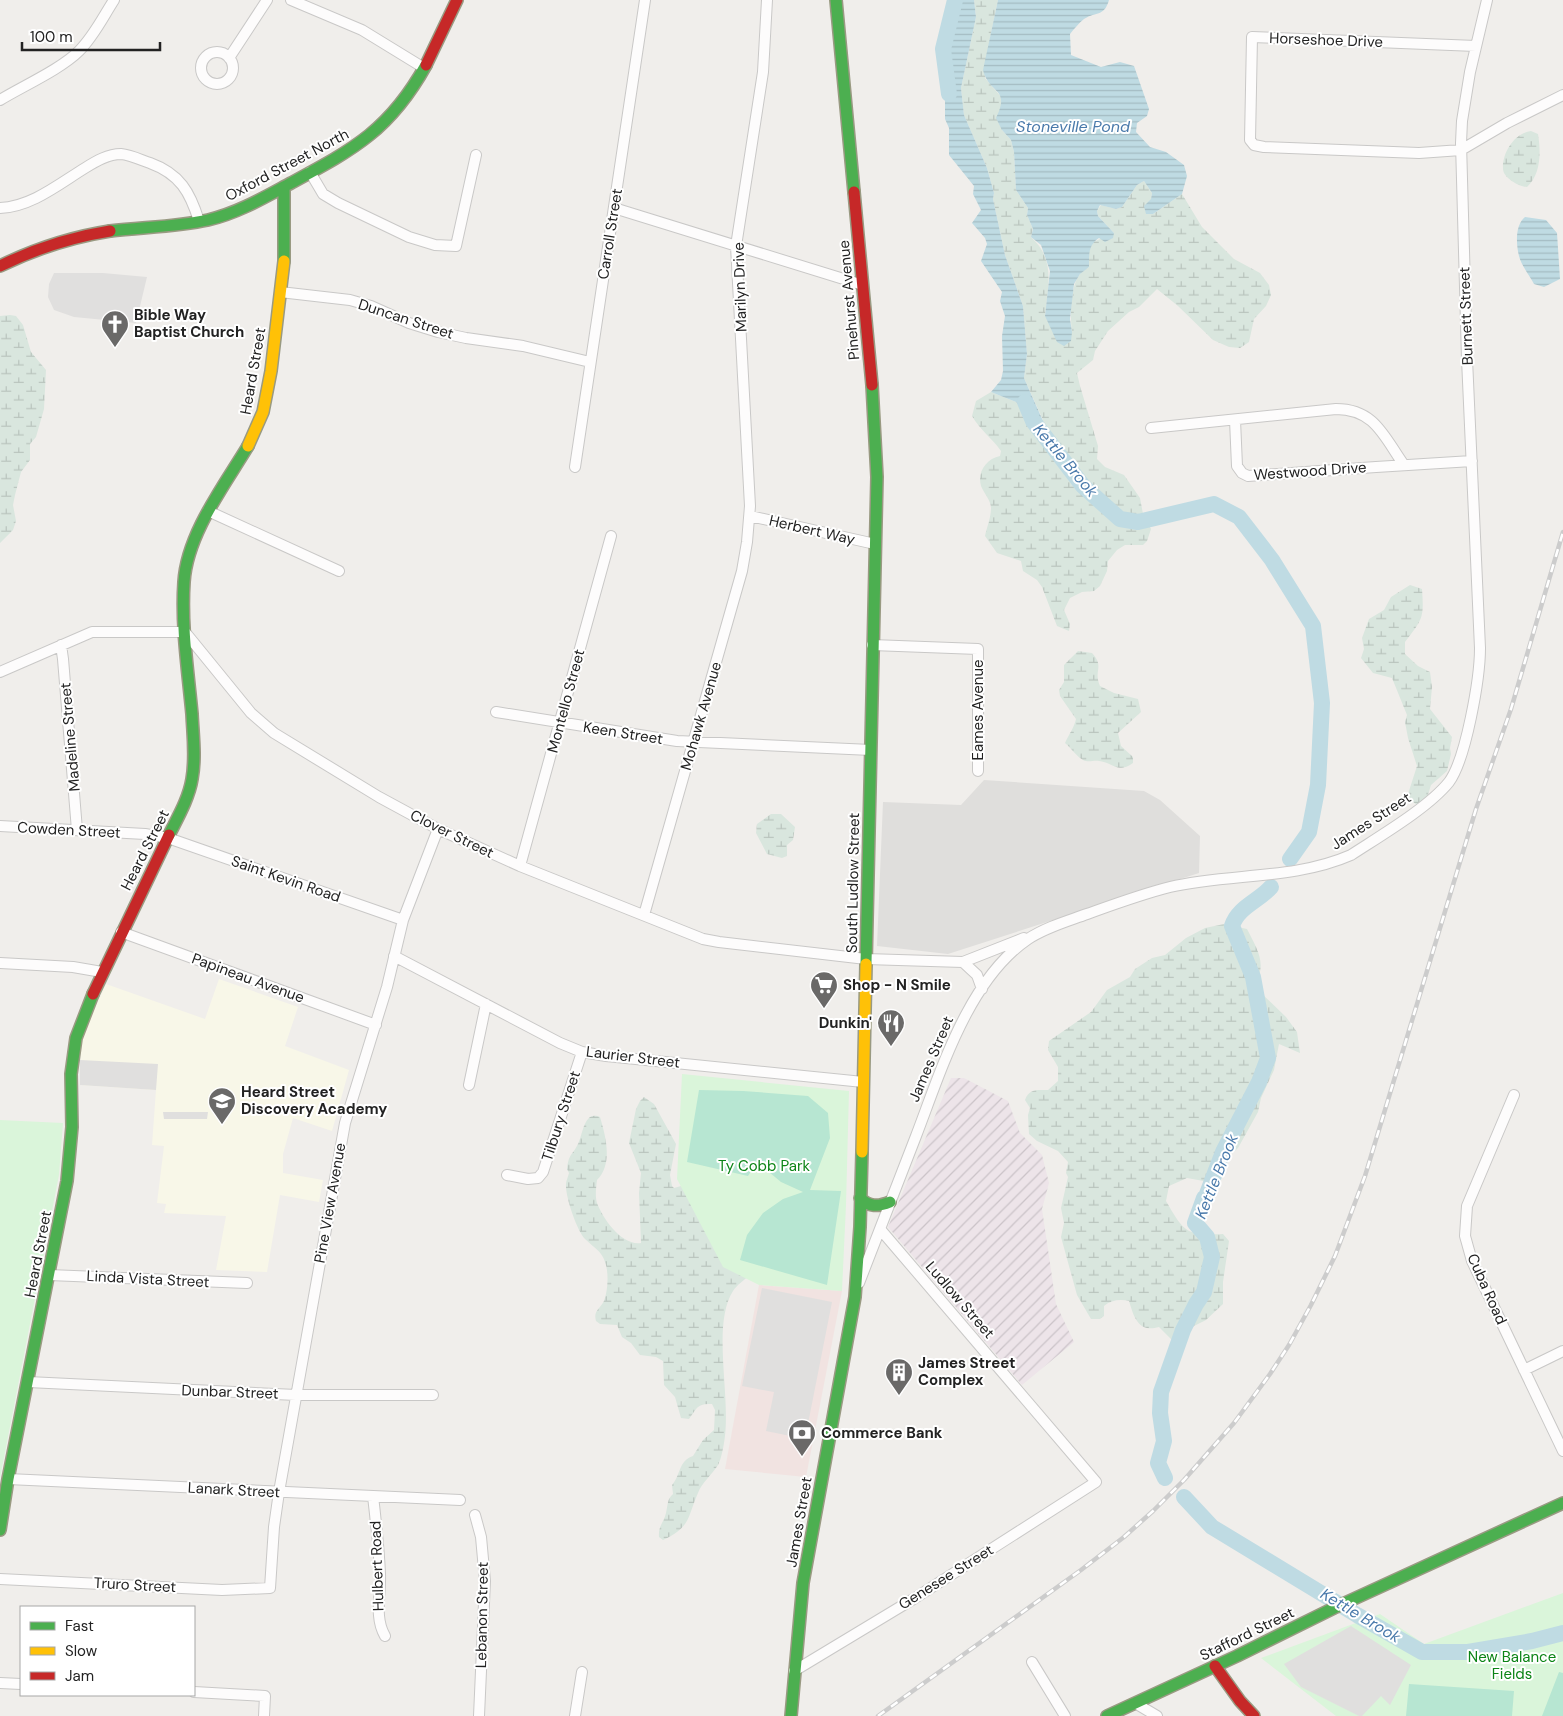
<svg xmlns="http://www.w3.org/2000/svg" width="1563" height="1716" viewBox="0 0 1563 1716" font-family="'DM Sans',sans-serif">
  <defs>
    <pattern id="industrial-furrows" width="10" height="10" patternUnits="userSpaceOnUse" patternTransform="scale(1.25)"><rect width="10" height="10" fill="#ede4e9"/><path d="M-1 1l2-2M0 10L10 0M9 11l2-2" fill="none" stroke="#cbc3c8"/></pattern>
    <pattern id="wetland-marsh" width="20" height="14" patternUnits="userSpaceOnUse" patternTransform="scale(1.25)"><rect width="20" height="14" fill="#d9e6de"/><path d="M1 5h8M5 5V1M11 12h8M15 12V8" fill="none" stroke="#bac5be"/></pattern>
    <pattern id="water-rules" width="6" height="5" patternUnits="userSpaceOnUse" patternTransform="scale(1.25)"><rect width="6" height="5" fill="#bfdbe3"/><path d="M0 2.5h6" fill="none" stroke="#a4bcc2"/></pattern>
  </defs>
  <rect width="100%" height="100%" fill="#f0eeeb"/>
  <!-- residential -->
  <path fill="#dfdedc" d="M984,780L1144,791L1160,800L1200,836L1199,873L948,954L877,946L883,802L961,805Z"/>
  <!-- commercial -->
  <path fill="#f1e3e1" d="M759,1285L842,1291L806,1477L725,1469Z"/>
  <!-- industrial -->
  <path fill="url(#industrial-furrows)" d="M951,1078H964L1008,1101L1020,1133L1042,1155L1049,1183L1042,1209L1056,1304L1074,1342L1022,1385L888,1227Z"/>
  <!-- education -->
  <path fill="#f8f7e8" d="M219,979L298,1007L285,1046L349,1070L332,1131L293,1118L283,1154V1173L323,1180L319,1202L280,1195L267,1272L216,1270L226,1216L164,1213L166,1204L157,1203L164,1146L152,1145L156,1090L80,1085L81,1042L91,1017L106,984L205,1019Z"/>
  <!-- wetland -->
  <path fill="url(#wetland-marsh)" d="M974,0H998L989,43L985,78L1002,98V130L1011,140L1014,152L1016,190L1028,208L1027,215L1033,229L1031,237C1056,260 1048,286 1045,316L1072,332C1070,318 1070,286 1080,274C1082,271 1086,269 1089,267V250L1093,242L1114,233L1098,216L1097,211L1101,205L1116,209L1122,207L1137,185L1144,181L1152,193L1151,199L1153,214L1182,194L1202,227L1234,259L1260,273L1269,285L1271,295L1266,306L1254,319L1249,342L1240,348L1229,347L1213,340L1178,306L1157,289L1139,307L1129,312L1108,331L1095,351L1093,360L1077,373L1080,386L1098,446L1097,459L1105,467L1124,475L1140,498L1143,514L1151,529L1147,541L1143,545H1125L1117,550L1108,561L1107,571L1100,586L1094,591L1082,592L1070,598L1064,610L1070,624L1069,631L1057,626L1042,587L1037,580L1023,571L1021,561L997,553L985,536C987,527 991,517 991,508C991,501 984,493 981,486C977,472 986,459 1000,456L1001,451C992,438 980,430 972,416L976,401L991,392L1016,402L1033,421L1043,420L1024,378L1027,354L1023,306L1005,255L993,199L994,193L987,168L964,115L961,88L976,17Z
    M1531,131L1538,134C1541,152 1541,174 1527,187C1520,187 1503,178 1503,169C1502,153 1514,133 1531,131Z
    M10,315L16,316L23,325L31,352L46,370L44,409L36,437L30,444V460L21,472L15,495L13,505L16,521L13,530L0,543V316Z
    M1410,585L1422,589C1424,618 1423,619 1405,642V654L1418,666L1430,672L1432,687L1430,709L1452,737L1450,748L1451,754L1447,771L1431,785L1427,798L1417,805L1408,798V794L1417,766L1408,738L1405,722L1407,715L1392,678L1373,673L1361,658L1364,649L1362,638L1369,619L1384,610L1391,597Z
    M1078,651L1092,653C1105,667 1093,670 1100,686L1114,693L1138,699L1141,712L1118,733L1121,746L1133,757V763C1118,774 1114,763 1099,761C1093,760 1089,763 1083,760C1077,757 1071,748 1065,743C1069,734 1074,728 1076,719L1060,696L1059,690L1064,682V665Z
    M771,814H781L795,827L793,840L787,845V856L782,858L767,854L756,833L757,824Z
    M1224,924L1247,929C1256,947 1268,964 1255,983L1257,989L1286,1017L1297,1032L1300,1053L1279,1044L1274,1070L1261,1098L1258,1112L1238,1148L1223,1162L1220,1184L1187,1178L1169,1186L1166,1201C1184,1232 1186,1236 1223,1234L1229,1241L1223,1282V1304L1206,1320L1192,1327L1185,1336L1172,1340L1159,1327C1138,1333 1134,1317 1129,1301C1120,1299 1111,1300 1104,1306V1316L1100,1319H1091L1077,1295L1061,1237L1064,1223L1061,1208L1068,1177L1066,1173L1068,1162L1058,1151L1037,1141L1029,1134L1028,1115L1030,1108L1025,1100C1029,1088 1038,1090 1048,1090L1058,1081V1067L1048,1050L1049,1041L1091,1012L1107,990L1130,977L1135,969L1152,958L1165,955L1186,938L1205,928Z
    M644,1097L654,1104L676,1144L670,1175L672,1186L674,1188L681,1186L750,1275C744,1280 737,1285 733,1291C711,1325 732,1400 724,1443C723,1449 721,1459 718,1465C712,1475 702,1482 698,1493C687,1518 691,1527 663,1540L659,1537C658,1526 664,1522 666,1513C668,1505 667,1499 673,1494L672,1485C681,1475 678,1461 693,1456L703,1440L714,1430L715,1410L712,1404C697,1403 697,1408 689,1419L681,1418L675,1397L664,1385L663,1361L656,1357L640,1355L631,1343L622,1337L617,1325L600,1324L596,1321C593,1311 600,1309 604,1301C608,1290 609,1273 605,1262C602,1251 593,1247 585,1239C577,1231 565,1196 566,1184C566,1181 568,1177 569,1173L567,1169C569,1153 572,1156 578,1144C583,1134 584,1110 600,1117C606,1137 613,1164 597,1180C596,1188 595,1196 597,1203C603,1219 622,1246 641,1243L639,1193L641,1173L629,1143L636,1109L640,1101Z"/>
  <!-- park -->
  <path fill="#daf5da" d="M682,1074L849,1091L846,1205L842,1291L759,1285L723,1267L677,1179Z
    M0,1120L63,1123L59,1175L0,1478Z
    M1563,1593V1716H1336L1261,1658L1380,1614L1424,1644Z"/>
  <!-- pitch -->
  <path fill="#b7e6d2" d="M699,1090L743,1091L808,1096L828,1113L830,1138L810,1190L841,1191L827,1285L740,1260L747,1235L763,1213L783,1199L803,1192L781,1182L757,1162L748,1176L687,1162Z
    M1559,1672L1563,1673V1716H1542Z
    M1409,1684L1514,1691L1512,1716H1406Z"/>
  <!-- parking -->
  <path fill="#e0dfde" d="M54,273H103L147,277L136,323L74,317L54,310L48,297L49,284Z
    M80,1060L158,1064L156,1090L80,1085Z
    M163,1112H208L207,1119H164Z
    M762,1288L832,1302L805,1439L766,1431L774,1392L742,1386Z
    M1351,1626L1411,1665L1390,1705L1381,1696L1362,1716H1359L1301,1687L1284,1664Z"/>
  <!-- water -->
  <path fill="url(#water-rules)" d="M951,0H974L976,17L961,88L964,115L987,168L994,193L993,199L1005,255L1023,306L1027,354L1024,378L1043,421H1033L1016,402L991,392L1001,380L1003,371L1002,336L1005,316L1000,301L1002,292L981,261L987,244L985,238L972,223L981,210L973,194L974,186L949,155V128L945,119V76L952,34Z
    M998,0H1109C1104,17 1097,11 1084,19C1079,23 1074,29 1070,34L1071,55L1101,67L1120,62L1134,66L1149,109L1147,116L1137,123L1136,132L1150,147L1166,152L1184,165L1187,176L1182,194L1153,214H1146L1144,206L1151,199L1152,193L1144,181L1137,185L1122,207L1116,209L1100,205L1097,211L1098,216L1114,233L1113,238L1105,242L1099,238C1088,245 1089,255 1089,267L1080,274L1074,284L1070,319L1072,332L1071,341L1064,346L1057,342L1045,316L1050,271L1041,245L1031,237L1033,229L1027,215L1028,208L1016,190L1014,152L1011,140L1002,130L996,118C1011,87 989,95 983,70Z
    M1525,217L1546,220L1557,233L1560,279L1544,287L1534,284C1530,276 1521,265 1519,256C1516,244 1515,225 1525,217Z"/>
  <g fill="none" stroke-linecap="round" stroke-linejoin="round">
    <!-- river -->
    <path stroke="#bfdbe3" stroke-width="16" d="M949,94L943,49L955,0
      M1025,402L1033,421L1083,486L1120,519L1138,522L1214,504L1239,517L1272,560L1313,626L1322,703L1318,785L1309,832L1290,859
      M1165,1478L1158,1463L1164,1441L1160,1413L1161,1392L1183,1330L1196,1304L1204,1292L1212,1257L1207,1237L1195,1223L1204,1198L1205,1199L1223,1152L1259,1082L1268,1058L1253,977L1232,926C1238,907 1259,901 1271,887
      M1184,1497L1212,1527L1357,1615L1422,1652H1468L1532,1641L1563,1633"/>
    <!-- street casing -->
    <g stroke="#c9c8c7" stroke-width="12">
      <path id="street" d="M291,0L362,30L424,68
        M1476,46L1252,37L1250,140L1254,145L1264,147L1419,153L1461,150L1507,123L1563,95
        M201 68a16 16 0 1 1 32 0a16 16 0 1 1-32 0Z
        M229,58L267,0
        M0,100C23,86 61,69 79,51C94,36 103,17 114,0
        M310,172L323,194L338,203L409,237L435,245L456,246L476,155
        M0,208C31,207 59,184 85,168C96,161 108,154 121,154C131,155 141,160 150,163C180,174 190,192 199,221
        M614,208L863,285
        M280,292L350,300L371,306L409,323L438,332L466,338L523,346L590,362
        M1235,420L1237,466L1242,473L1248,476L1376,467L1472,461
        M1151,428L1336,409C1375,409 1384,437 1404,465
        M575,467L645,0
        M208,511L339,571
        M750,516L875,544
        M61,645L63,659L77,830
        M872,645L978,649V771
        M0,672L92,632H185L251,713L274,733L379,797L438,829L520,866L703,939L719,942L866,959L963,962L977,975L982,989
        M496,712L677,741L871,750
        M0,826L145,834L168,838L403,920
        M520,866L611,536
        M644,915L742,571L747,542L750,506L736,246L763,72L767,0
        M121,932L376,1025
        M394,956L560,1043L582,1052L606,1056L863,1082
        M963,962L1024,938
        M0,963L73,967L102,972
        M469,1085L486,1004
        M1514,1095L1467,1206L1465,1236L1472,1261L1563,1451
        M507,1175L528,1179L538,1178L543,1172L582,1052
        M49,1275L247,1283
        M859,1283C878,1234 897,1185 916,1136C941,1071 968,980 1028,939C1046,927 1068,921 1087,914C1115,904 1142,894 1170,887C1229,873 1294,880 1351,855C1380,836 1428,808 1449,782C1466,759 1480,678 1480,648L1467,359L1461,143L1462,121L1470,72L1487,0
        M1524,1370L1563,1351
        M28,1382L296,1395H433
        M8,1479L460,1500
        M373,1496C376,1522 379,1548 380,1574C381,1595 374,1617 385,1636
        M475,1515L481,1537L485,1581L479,1716
        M0,1579L222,1590L270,1588L274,1527L279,1492L345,1123L387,987L403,920L438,829
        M1032,1662L1065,1716
        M794,1671L915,1598L1096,1482L880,1229
        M0,1683L21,1684
        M194,1692L265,1696L264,1716
        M1135,1703L1157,1716
        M575,1716L582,1672"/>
    </g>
    <!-- fast casing -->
    <g stroke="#999a82" stroke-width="14">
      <path id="fast" d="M836,0L854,192
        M110,231C143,227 176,227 208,220C238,213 265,197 291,183C354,149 390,130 426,65
        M284,261V187
        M169,835C178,817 189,798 192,779C196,757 193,736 192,714C188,671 181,626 184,582C187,534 224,486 248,446
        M866,964L877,477L872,385
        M860,1198C869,1207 878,1207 890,1202
        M0,1530L8,1479L67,1181L72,1127L71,1074L76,1038L93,994
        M791,1716L803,1583L855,1297L860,1227L862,1152
        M1107,1716L1237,1656L1334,1608L1563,1503"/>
    </g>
    <!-- slow casing -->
    <g stroke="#999a82" stroke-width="14">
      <path id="slow" d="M248,446L263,412L271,371L284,261
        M862,1152L866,964"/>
    </g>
    <!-- jam casing -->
    <g stroke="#999a82" stroke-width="14">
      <path id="jam" d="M426,65L457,0
        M854,192L872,385
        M0,266C35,249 71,237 110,231
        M93,994L169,835
        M1215,1666L1240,1701L1254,1716"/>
    </g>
    <!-- street -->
    <use href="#street" stroke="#fdfcfc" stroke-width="10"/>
    <!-- fast -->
    <use href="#fast" stroke="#4caf50" stroke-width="11"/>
    <!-- slow -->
    <use href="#slow" stroke="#ffc107" stroke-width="11"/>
    <!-- jam -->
    <use href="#jam" stroke="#c62828" stroke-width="11"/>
    <!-- rail casing -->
    <g stroke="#ccc" stroke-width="4.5">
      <path id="rail" d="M878,1716L1081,1570L1124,1537L1153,1511L1184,1480L1234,1423L1270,1374L1289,1345L1311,1305L1335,1256L1365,1176L1476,809L1511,709L1563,532"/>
    </g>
    <!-- rail -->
    <use href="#rail" stroke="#fff" stroke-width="2.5" stroke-dasharray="8" stroke-linecap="butt"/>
  </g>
  <!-- icons -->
  <defs>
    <g id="church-pin" transform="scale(1.4375)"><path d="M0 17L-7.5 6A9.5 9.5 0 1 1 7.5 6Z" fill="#6a6968" stroke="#fff"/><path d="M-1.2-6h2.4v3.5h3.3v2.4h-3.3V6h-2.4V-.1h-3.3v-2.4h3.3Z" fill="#fff"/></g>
    <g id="supermarket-pin" transform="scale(1.4375)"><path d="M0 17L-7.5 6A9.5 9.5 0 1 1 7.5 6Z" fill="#6a6968" stroke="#fff"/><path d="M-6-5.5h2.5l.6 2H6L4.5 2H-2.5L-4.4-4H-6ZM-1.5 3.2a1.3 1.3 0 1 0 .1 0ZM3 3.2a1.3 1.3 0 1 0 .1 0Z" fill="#fff"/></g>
    <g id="restaurant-pin" transform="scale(1.4375)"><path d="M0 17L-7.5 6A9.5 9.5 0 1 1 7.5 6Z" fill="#6a6968" stroke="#fff"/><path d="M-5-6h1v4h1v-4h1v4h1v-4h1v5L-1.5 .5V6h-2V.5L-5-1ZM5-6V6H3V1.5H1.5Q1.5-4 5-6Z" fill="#fff"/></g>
    <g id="school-pin" transform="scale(1.4375)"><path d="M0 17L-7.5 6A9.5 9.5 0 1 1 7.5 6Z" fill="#6a6968" stroke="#fff"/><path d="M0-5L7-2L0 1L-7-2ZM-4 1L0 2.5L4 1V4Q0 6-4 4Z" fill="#fff"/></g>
    <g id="building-pin" transform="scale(1.4375)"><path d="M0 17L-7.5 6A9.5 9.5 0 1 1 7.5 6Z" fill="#6a6968" stroke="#fff"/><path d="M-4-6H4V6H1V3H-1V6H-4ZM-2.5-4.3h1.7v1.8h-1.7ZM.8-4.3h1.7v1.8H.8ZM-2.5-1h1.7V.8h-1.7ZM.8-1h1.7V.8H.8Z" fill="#fff"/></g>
    <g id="bank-pin" transform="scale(1.4375)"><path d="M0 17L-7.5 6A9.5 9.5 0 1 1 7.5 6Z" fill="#6a6968" stroke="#fff"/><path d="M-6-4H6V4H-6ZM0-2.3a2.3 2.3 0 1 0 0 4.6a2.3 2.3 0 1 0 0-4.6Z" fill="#fff"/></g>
  </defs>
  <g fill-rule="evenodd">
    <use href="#church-pin" x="115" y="324"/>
    <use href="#supermarket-pin" x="824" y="985"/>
    <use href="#restaurant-pin" x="891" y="1023"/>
    <use href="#school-pin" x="222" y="1101"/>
    <use href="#building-pin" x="899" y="1372"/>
    <use href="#bank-pin" x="802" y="1433"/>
  </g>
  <g text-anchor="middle" stroke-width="4" stroke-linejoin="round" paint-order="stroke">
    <!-- street labels -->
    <g font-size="15" fill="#222" stroke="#fff">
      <text transform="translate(1326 40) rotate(2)" y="5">Horseshoe Drive</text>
      <text transform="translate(287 165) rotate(-28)" y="5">Oxford Street North</text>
      <text transform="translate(610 234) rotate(-81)" y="5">Carroll Street</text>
      <text transform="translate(740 287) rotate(-92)" y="5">Marilyn Drive</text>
      <text transform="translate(849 300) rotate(-95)" y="5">Pinehurst Avenue</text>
      <text transform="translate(1466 316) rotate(-92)" y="5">Burnett Street</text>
      <text transform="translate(406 319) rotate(18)" y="5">Duncan Street</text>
      <text transform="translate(253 371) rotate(-80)" y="5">Heard Street</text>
      <text transform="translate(1310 471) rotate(-4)" y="5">Westwood Drive</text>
      <text transform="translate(812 530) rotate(13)" y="5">Herbert Way</text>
      <text transform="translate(566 701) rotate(-75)" y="5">Montello Street</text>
      <text transform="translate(978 710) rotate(-90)" y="5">Eames Avenue</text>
      <text transform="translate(701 716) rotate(-74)" y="5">Mohawk Avenue</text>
      <text transform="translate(623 733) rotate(9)" y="5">Keen Street</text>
      <text transform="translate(70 737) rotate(-95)" y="5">Madeline Street</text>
      <text transform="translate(1371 821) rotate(-33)" y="5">James Street</text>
      <text transform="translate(69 830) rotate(3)" y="5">Cowden Street</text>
      <text transform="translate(452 834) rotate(26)" y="5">Clover Street</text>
      <text transform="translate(145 850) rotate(-63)" y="5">Heard Street</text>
      <text transform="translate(286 879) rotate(19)" y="5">Saint Kevin Road</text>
      <text transform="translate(853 883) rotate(-89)" y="5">South Ludlow Street</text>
      <text transform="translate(248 978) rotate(20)" y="5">Papineau Avenue</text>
      <text transform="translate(633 1057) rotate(7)" y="5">Laurier Street</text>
      <text transform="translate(931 1059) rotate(-67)" y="5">James Street</text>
      <text transform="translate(561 1116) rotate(-72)" y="5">Tilbury Street</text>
      <text transform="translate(330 1203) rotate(-80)" y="5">Pine View Avenue</text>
      <text transform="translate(38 1254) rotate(-79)" y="5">Heard Street</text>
      <text transform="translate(148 1279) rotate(3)" y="5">Linda Vista Street</text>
      <text transform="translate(1487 1289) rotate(66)" y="5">Cuba Road</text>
      <text transform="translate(960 1300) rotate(49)" y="5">Ludlow Street</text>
      <text transform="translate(230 1392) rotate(2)" y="5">Dunbar Street</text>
      <text transform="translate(234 1490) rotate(3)" y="5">Lanark Street</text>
      <text transform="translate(799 1522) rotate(-80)" y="5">James Street</text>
      <text transform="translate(377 1566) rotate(-92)" y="5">Hulbert Road</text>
      <text transform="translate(946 1577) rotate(-32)" y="5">Genesee Street</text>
      <text transform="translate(135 1585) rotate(3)" y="5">Truro Street</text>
      <text transform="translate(482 1615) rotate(-89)" y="5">Lebanon Street</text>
      <text transform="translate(1247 1634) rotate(-26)" y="5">Stafford Street</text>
    </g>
    <!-- poi labels -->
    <g font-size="15" font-weight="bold" fill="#222" stroke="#fff" text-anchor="start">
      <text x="134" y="320">Bible Way<tspan x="134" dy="17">Baptist Church</tspan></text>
      <text x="843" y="990">Shop - N Smile</text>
      <text x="872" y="1028" text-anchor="end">Dunkin'</text>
      <text x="241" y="1097">Heard Street<tspan x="241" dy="17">Discovery Academy</tspan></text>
      <text x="918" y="1368">James Street<tspan x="918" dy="17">Complex</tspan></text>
      <text x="821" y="1438">Commerce Bank</text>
    </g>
    <!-- park labels -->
    <g font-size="15" fill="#0c8416" stroke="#fff">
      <text x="764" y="1171">Ty Cobb Park</text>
      <text x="1512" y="1662">New Balance<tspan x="1512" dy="17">Fields</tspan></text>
    </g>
    <!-- water labels -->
    <g font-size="16" font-style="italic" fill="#4a7aab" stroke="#fff">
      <text x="1073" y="132">Stoneville Pond</text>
      <text transform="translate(1066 460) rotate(50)" y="6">Kettle Brook</text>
      <text transform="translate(1216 1176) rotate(-68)" y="6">Kettle Brook</text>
      <text transform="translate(1361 1615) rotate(31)" y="6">Kettle Brook</text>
    </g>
  </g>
  <!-- legend -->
  <rect x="20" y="1606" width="175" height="90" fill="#ffffff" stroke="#a7a7a7"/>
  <rect x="30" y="1622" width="25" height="8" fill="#4caf50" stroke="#a7a7a7"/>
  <text x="65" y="1631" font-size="15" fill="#222222">Fast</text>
  <rect x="30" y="1647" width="25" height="8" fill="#ffc107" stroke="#a7a7a7"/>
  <text x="65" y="1656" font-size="15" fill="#222222">Slow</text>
  <rect x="30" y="1672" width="25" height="8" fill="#c62828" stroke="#a7a7a7"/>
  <text x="65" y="1681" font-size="15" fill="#222222">Jam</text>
  <!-- scale -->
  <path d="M22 42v8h138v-8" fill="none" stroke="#222222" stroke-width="2.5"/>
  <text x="30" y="42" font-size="15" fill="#222222" stroke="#ffffff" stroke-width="4" paint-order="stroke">100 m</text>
</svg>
